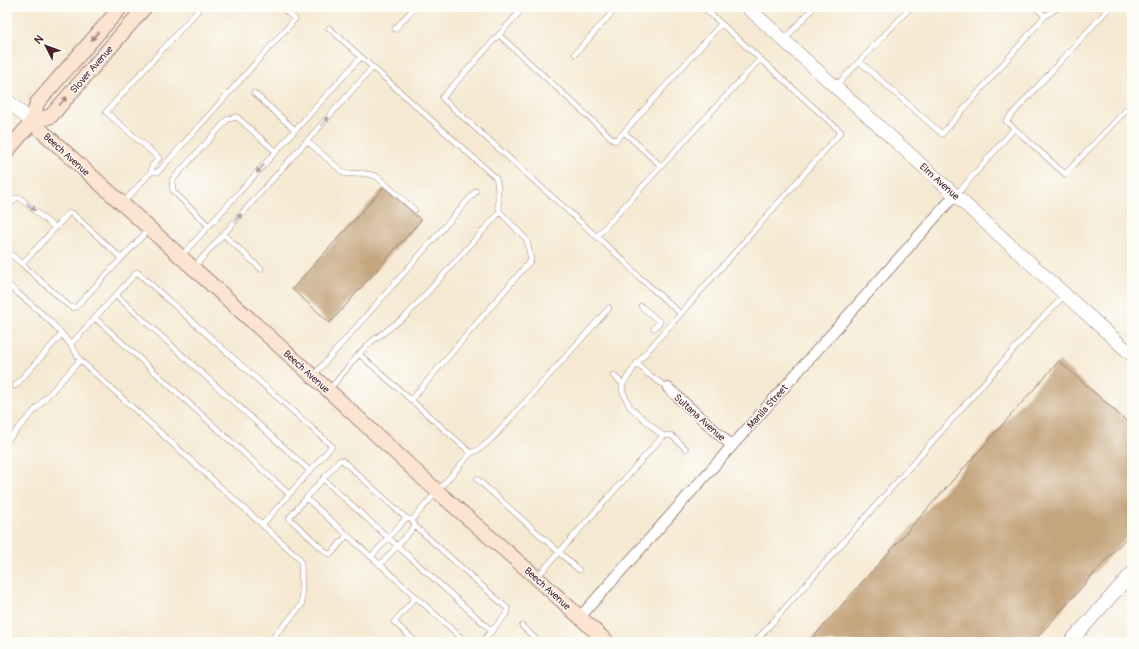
<svg xmlns="http://www.w3.org/2000/svg" width="1139" height="649" viewBox="0 0 1139 649" font-family="Pangolin,sans-serif">
  <rect width="100%" height="100%" fill="#fdfcf7"/>
  <filter id="ink" filterUnits="userSpaceOnUse"><feTurbulence type="fractalNoise" baseFrequency=".025" numOctaves="2"/><feDisplacementMap in="SourceGraphic" scale="8" xChannelSelector="R" yChannelSelector="G"/><feConvolveMatrix kernelMatrix="1 2 1 2 8 2 1 2 1" color-interpolation-filters="sRGB"/></filter>
  <filter id="wash" filterUnits="userSpaceOnUse"><feTurbulence type="fractalNoise" baseFrequency=".012" numOctaves="4" result="noise"/><feDisplacementMap in="SourceGraphic" scale="16" xChannelSelector="R" yChannelSelector="G"/><feGaussianBlur stdDeviation="0.9" result="paint"/><feColorMatrix in="noise" values="0 0 0 0 0 0 0 0 0 0 0 0 0 0 0 0 0 1.4 0 .05"/><feComposite in="paint" operator="in"/></filter>
  <g filter="url(#wash)">
    <rect width="100%" height="100%" fill="#f5e9d2"/>
    <g id="blocks">
      <!-- building -->
      <path fill="#c4a57e" d="M384,187L421,220L330,323L292,289Z
        M1059,361L1132,426V531L1033,642H809Z"/>
    </g>
  </g>
  <g filter="url(#ink)">
    <use href="#blocks" fill-opacity="0" stroke="#a0847e" stroke-width="1"/>
    <g fill="none" stroke-linecap="round" stroke-linejoin="round">
      <!-- service casing -->
      <g stroke="#a0847e" stroke-width="6">
        <path id="service" d="M201,7L106,112L159,158L152,166L151,172H158L295,19L281,7
          M524,7L442,98L624,261L638,276L681,314
          M1110,7L1006,121L1065,174L1132,104
          M1045,16L1059,7
          M329,28L496,178C500,190 496,200 500,212L406,316L371,342L359,354L471,453C486,449 504,425 515,413C547,378 578,343 609,308
          M395,29L415,7
          M499,35L615,141L624,132
          M784,40L814,7
          M575,54L617,7
          M859,61L942,134L1045,16L1035,7
          M836,86L911,7
          M254,93L295,130
          M307,141L345,174L362,173L376,176L415,210
          M661,166L624,132L721,24
          M956,195L1014,129
          M123,203L151,172
          M7,208L16,198H20L55,228
          M209,226L173,191L172,180L228,119L237,117L276,152
          M223,234L261,269
          M597,236L760,59
          M7,251L22,264
          M181,256L217,217L361,57
          M121,258L72,213H69L22,264L69,306L73,308L76,307L149,229
          M194,267L373,67
          M7,284C34,307 63,328 80,360
          M116,295L310,471
          M641,306L660,322L654,328
          M95,318L289,494
          M71,344L137,272L332,446L262,525
          M637,363L648,374L668,388
          M314,375L476,191
          M613,375L623,384
          M15,386L62,334
          M329,390L359,354
          M411,400L531,260L527,240L500,212
          M663,436L671,435L686,449
          M7,441L80,360L299,558L301,562L302,602L301,606L269,642
          M323,479L492,631
          M477,479L579,570
          M306,498L340,460H342L406,518L412,520L415,526L508,609V612L482,642
          M412,520L471,453
          M347,535L332,553L328,554L289,518L306,498L466,642
          M371,557L406,518
          M380,565L415,526
          M537,577L663,436L630,407L622,390L623,384L637,363L841,132L703,7
          M416,597L394,622L416,642
          M522,626L539,642
          M755,642L1039,321L1065,295"/>
      </g>
      <!-- minor casing -->
      <g stroke="#a0847e" stroke-width="12">
        <path id="minor" d="M668,388L732,446
          M580,617L955,195"/>
      </g>
      <!-- tertiary casing -->
      <g stroke="#a0847e" stroke-width="14">
        <path id="tertiary" d="M747,7L1132,355
          M7,100L32,122
          M1070,642L1132,573"/>
      </g>
      <!-- secondary casing -->
      <g stroke="#a0847e" stroke-width="16">
        <path id="secondary" d="M32,122L328,390L438,492L537,578L607,642
          M32,122L51,116L145,7
          M7,151L32,122L37,103L121,7"/>
      </g>
      <!-- service -->
      <use href="#service" stroke="#fff" stroke-width="5"/>
      <!-- minor -->
      <use href="#minor" stroke="#fff" stroke-width="10"/>
      <!-- tertiary -->
      <use href="#tertiary" stroke="#fff" stroke-width="13"/>
      <!-- secondary -->
      <use href="#secondary" stroke="#fde4d1" stroke-width="14"/>
    </g>
    <!-- one-way arrows -->
    <defs><path id="oneway-solid" d="M-6-.8H1V-3.2L6.5 0L1 3.2V.8H-6Z"/></defs>
    <g fill="#a4827e">
      <use href="#oneway-solid" transform="translate(95 36) rotate(131)"/>
      <use href="#oneway-solid" transform="translate(63 101) rotate(-49)"/>
    </g>
    <g fill="#ae9aa0">
      <use href="#oneway-solid" transform="translate(325 121) rotate(-48)"/>
      <use href="#oneway-solid" transform="translate(260 169) rotate(132)"/>
      <use href="#oneway-solid" transform="translate(31 207) rotate(41)"/>
      <use href="#oneway-solid" transform="translate(238 218) rotate(-48)"/>
    </g>
  </g>
  <g text-anchor="middle" stroke-width="3" stroke-linejoin="round" paint-order="stroke">
    <!-- street labels -->
    <g font-size="10" fill="#4a1f2b" stroke="#fdfcf7">
      <text transform="translate(91 69) rotate(-49)" y="4">Slover Avenue</text>
      <text transform="translate(67 154) rotate(42)" y="4">Beech Avenue</text>
      <text transform="translate(940 181) rotate(42)" y="4">Elm Avenue</text>
      <text transform="translate(307 371) rotate(42)" y="4">Beech Avenue</text>
      <text transform="translate(767 406) rotate(-48)" y="4">Manila Street</text>
      <text transform="translate(700 417) rotate(42)" y="4">Sultana Avenue</text>
      <text transform="translate(548 588) rotate(42)" y="4">Beech Avenue</text>
    </g>
  </g>
  <!-- margin -->
  <rect width="1139" height="649" fill="none" stroke="#fdfcf7" stroke-width="24"/>
  <!-- north arrow -->
  <g transform="translate(46 46) rotate(312)" stroke="#fdfcf7" stroke-width="3" paint-order="stroke">
  <path d="M0-3L7 15L0 10L-7 15Z" fill="#4a1f2b"/>
  <text y="-6" font-size="11" font-weight="bold" text-anchor="middle" fill="#4a1f2b">N</text>
  </g>
</svg>
